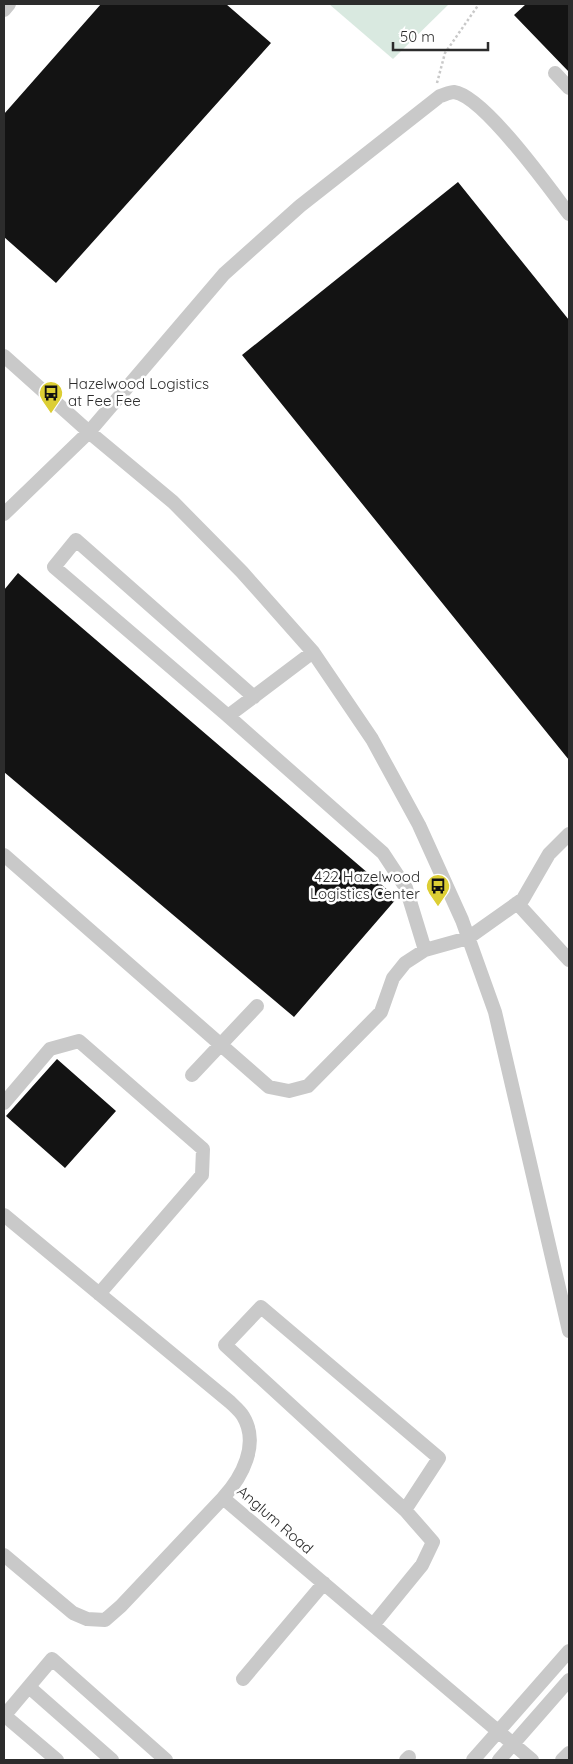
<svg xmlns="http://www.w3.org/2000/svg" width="573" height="1764" viewBox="0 0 573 1764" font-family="Quicksand,sans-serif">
  <rect width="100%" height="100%" fill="#fff"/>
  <!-- green -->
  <path fill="#d9e9e0" d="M329,4H449L393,59Z"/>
  <!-- building -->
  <path fill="#131313" d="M101,4H226L271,43L56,283L4,237V114Z
    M526,4H569V72L514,15Z
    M458,182L569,320V760L242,355Z
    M18,573L397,898L294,1017L4,772V590Z
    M57,1059L116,1111L65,1168L6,1116Z"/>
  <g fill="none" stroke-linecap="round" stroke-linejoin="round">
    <!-- path -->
    <path stroke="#c9c9c9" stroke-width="2.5" stroke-dasharray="2.5 2.5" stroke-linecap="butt" d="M437,83L445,53L479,4"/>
    <!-- minor -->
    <path stroke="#c9c9c9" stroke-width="14" d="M4,10L9,4
      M555,73L569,88
      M4,356L89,432L173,502L242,572L313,652L372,739L419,825L462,920L495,1012L569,1331
      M4,514L89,432L224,274L300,206L440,96C444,95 450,92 454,92C484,96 550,189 569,214
      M313,652L228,716L383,853L406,888L425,950
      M228,716L54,567L76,540L254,697
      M4,855L269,1087L289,1091L308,1086L381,1012L393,978L405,963L425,950L468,938L523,899L549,854L569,834
      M517,903L569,960
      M192,1075L257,1006
      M4,1103L50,1049L79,1041L203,1149L202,1175L99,1294
      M4,1215L230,1402C234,1406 240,1411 243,1416C260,1444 242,1477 223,1498L532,1760
      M4,1555L73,1613L87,1619L105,1620L121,1606L223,1498
      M373,1625L422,1565L433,1542L405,1510L225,1345L261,1307L439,1458L405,1510
      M243,1679L324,1583
      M29,1687L112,1760
      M4,1715L57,1760
      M4,1716L52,1659L166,1760
      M406,1760L409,1757
      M473,1760L569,1651
      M499,1760L569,1680
      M562,1760L569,1753"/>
  </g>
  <!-- icons -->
  <defs>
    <g id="bus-pin" transform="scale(1.25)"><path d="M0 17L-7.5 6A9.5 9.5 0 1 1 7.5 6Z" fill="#dcce34" stroke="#fff"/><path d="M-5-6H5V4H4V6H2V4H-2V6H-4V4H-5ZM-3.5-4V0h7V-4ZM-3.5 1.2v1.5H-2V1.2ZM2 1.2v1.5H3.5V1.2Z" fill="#111"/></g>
  </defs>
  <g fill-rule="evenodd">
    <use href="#bus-pin" x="51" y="393"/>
    <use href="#bus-pin" x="438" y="886"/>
  </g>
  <g text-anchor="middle" stroke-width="5" stroke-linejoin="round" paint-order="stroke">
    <!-- poi labels -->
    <g font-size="15" fill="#2c2c2c" stroke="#fff" text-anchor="start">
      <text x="68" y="389">Hazelwood Logistics<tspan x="68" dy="17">at Fee Fee</tspan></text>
      <text x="420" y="882" text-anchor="end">422 Hazelwood<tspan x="420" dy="17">Logistics Center</tspan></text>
    </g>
    <!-- street labels -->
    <g font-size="15" fill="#2c2c2c" stroke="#fff">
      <text transform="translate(275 1520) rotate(41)" y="5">Anglum Road</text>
    </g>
  </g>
  <!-- border -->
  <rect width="573" height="1764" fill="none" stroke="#2c2c2c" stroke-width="10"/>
  <!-- scale -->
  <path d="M393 42v8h95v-8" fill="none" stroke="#2c2c2c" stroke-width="2.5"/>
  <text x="400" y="42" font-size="15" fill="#2c2c2c" stroke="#ffffff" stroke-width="4" paint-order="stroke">50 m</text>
</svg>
